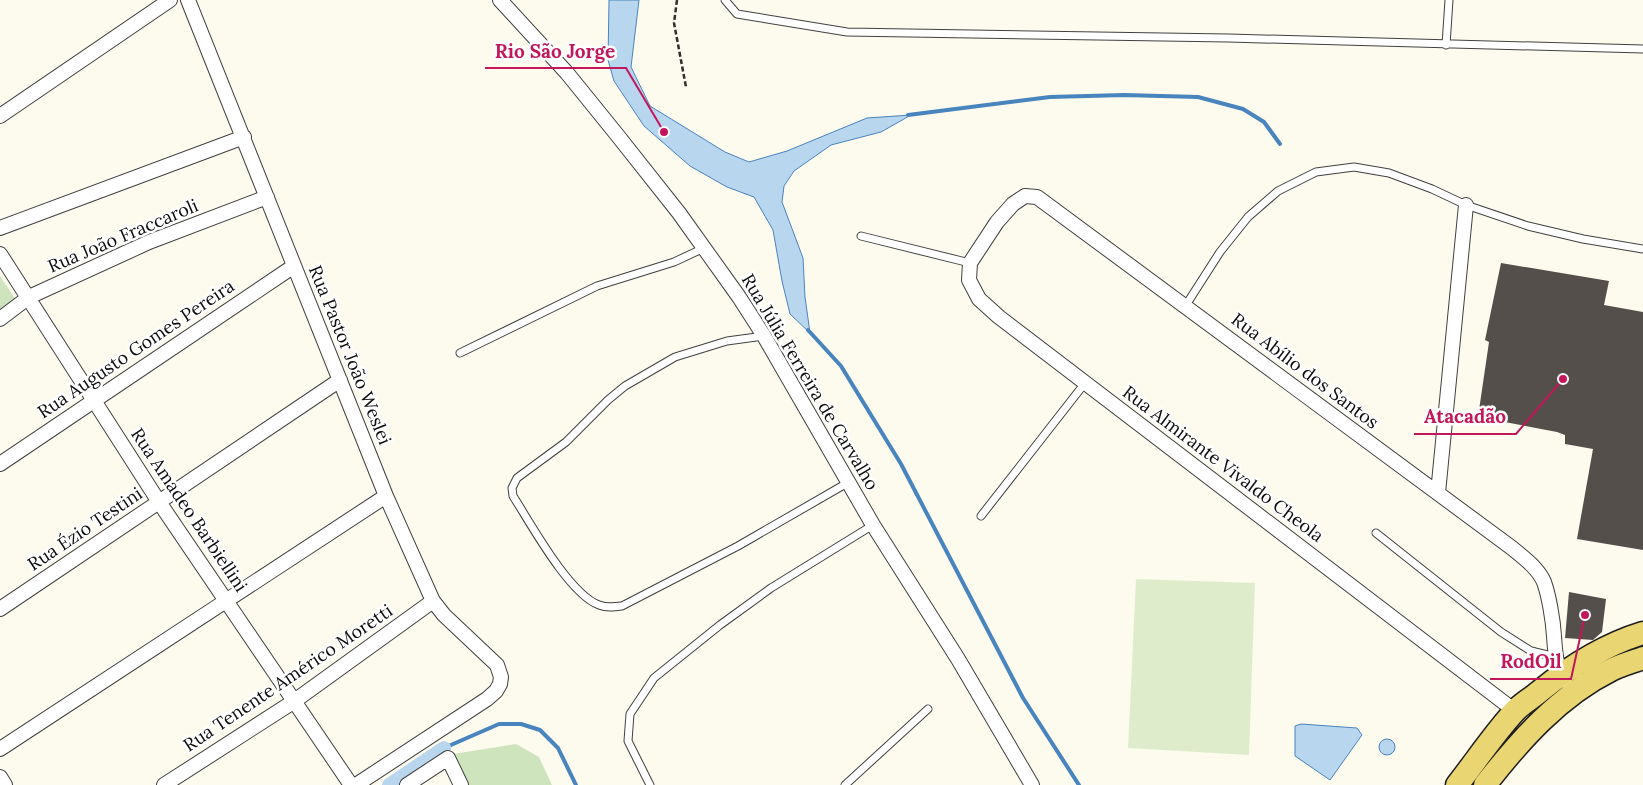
<svg xmlns="http://www.w3.org/2000/svg" width="1643" height="785" viewBox="0 0 1643 785" font-family="Lora,serif">
  <rect width="100%" height="100%" fill="#fdfbee"/>
  <!-- green -->
  <path fill="#cde4bc" d="M0,276L16,300L0,311Z
    M516,744L539,757L552,785H461L447,755Z"/>
  <!-- pitch -->
  <path fill="#deeccc" d="M1136,579L1255,583L1249,755L1128,748Z"/>
  <!-- water -->
  <path fill="#b9d6ef" stroke="#4884bd" d="M609,0H639L631,67L650,106L725,152L749,162L787,151L867,118L911,115L881,132L831,145L794,171L784,186L782,202L803,258L805,297L810,333L790,314L782,281L773,230L754,197L727,187L690,166L644,126L614,81L608,60Z
    M1301,724L1357,728L1362,735L1330,780L1295,756V726Z
    M1379 747a8 8 0 1 1 16 0a8 8 0 1 1-16 0Z"/>
  <g fill="none" stroke-linecap="round" stroke-linejoin="round">
    <!-- stream -->
    <path stroke="#4884bd" stroke-width="4" d="M908,115L1050,97L1124,95L1198,97L1243,109L1264,122L1280,144
      M808,330L841,366L901,464L1023,698L1079,785
      M444,748L499,724H521L540,730L558,748L576,785"/>
    <!-- canal -->
    <path stroke="#b9d6ef" stroke-width="14" d="M389,785L444,748"/>
  </g>
  <!-- building -->
  <path fill="#544f4a" d="M1501,263L1609,281L1604,305L1643,312V550L1577,539L1593,449L1565,444V435L1557,432L1478,417L1489,342L1485,340Z
    M1569,592L1606,599L1602,632L1593,640L1565,638Z"/>
  <g fill="none" stroke-linecap="round" stroke-linejoin="round">
    <!-- service casing -->
    <g stroke="#404040" stroke-width="9">
      <path id="service" d="M725,0L737,14L847,32L1228,38L1643,49
        M1446,45L1449,0
        M861,236L970,263
        M1186,305L1220,252L1248,217L1278,191L1316,172L1354,167L1389,173L1432,189L1466,205L1528,226L1583,239L1643,249
        M764,336L727,341L675,357L625,386L608,400L566,442L517,478L512,488L513,496C531,524 569,594 599,605C607,608 614,607 622,606L738,546L849,482
        M460,353L597,286L674,262L704,248
        M981,516L1085,383
        M1376,533L1501,632L1531,651L1556,657
        M650,785L628,741L630,714L654,678L720,625L771,588L873,525
        M845,785L928,709"/>
    </g>
    <!-- minor casing -->
    <g stroke="#404040" stroke-width="16">
      <path id="minor" d="M188,0L386,496L433,601L444,615L497,665L501,677L500,684L496,691L487,699L356,785
        M500,0L567,73L618,136L679,213L739,297L764,336L873,525L958,659L1032,785
        M0,116L170,0
        M0,228L244,137
        M0,254L159,502L351,785
        M0,319L29,297L149,242L267,197
        M0,464L294,266
        M1438,493L1466,205
        M0,609L340,380
        M1515,711L999,317L979,299L969,280L970,263L997,222L1013,204L1025,196L1037,197L1512,548C1523,557 1538,568 1544,582C1549,596 1553,620 1554,636C1555,652 1556,667 1565,681
        M0,749L386,496
        M0,777L5,785
        M164,785L293,702L433,601
        M407,785L448,758L461,785"/>
    </g>
    <!-- primary casing -->
    <g stroke="#1e1e1e" stroke-width="25">
      <path id="primary" d="M1457,785C1476,761 1493,735 1514,712C1521,704 1532,698 1540,691C1572,665 1604,645 1643,633
        M1485,785C1520,740 1559,696 1611,670C1621,665 1632,662 1643,658"/>
    </g>
    <!-- path -->
    <path stroke="#2f2f2f" stroke-width="2.5" stroke-dasharray="5 2.5" stroke-linecap="butt" d="M677,0L674,23L686,87"/>
    <!-- service -->
    <use href="#service" stroke="#fff" stroke-width="7"/>
    <!-- minor -->
    <use href="#minor" stroke="#fff" stroke-width="14"/>
    <!-- primary -->
    <use href="#primary" stroke="#e9d673" stroke-width="22"/>
  </g>
  <g text-anchor="middle" stroke-width="5" stroke-linejoin="round" paint-order="stroke">
    <!-- street labels -->
    <g font-size="18" fill="#0d0d0d" stroke="#fff">
      <text transform="translate(123 236) rotate(-23)" y="6">Rua João Fraccaroli</text>
      <text transform="translate(136 349) rotate(-34)" y="6">Rua Augusto Gomes Pereira</text>
      <text transform="translate(350 355) rotate(68)" y="6">Rua Pastor João Weslei</text>
      <text transform="translate(1305 371) rotate(37)" y="6">Rua Abílio dos Santos</text>
      <text transform="translate(810 382) rotate(59)" y="6">Rua Júlia Ferreira de Carvalho</text>
      <text transform="translate(1223 464) rotate(37)" y="6">Rua Almirante Vivaldo Cheola</text>
      <text transform="translate(189 510) rotate(56)" y="6">Rua Amadeo Barbiellini</text>
      <text transform="translate(85 529) rotate(-34)" y="6">Rua Ézio Testini</text>
      <text transform="translate(288 678) rotate(-34)" y="6">Rua Tenente Américo Moretti</text>
    </g>
  </g>
  <!-- callouts -->
  <path fill="none" stroke="#c2185b" stroke-width="2" d="M664 132L626 68H485M1563 379L1516 434H1414M1585 615L1571 679H1490"/>
  <g fill="#c2185b" stroke="#fff" stroke-width="2">
    <circle cx="664" cy="132" r="5"/>
    <circle cx="1563" cy="379" r="5"/>
    <circle cx="1585" cy="615" r="5"/>
  </g>
  <g font-size="19" text-anchor="middle" font-weight="bold" fill="#c2185b" stroke="#fff" stroke-width="5" stroke-linejoin="round" paint-order="stroke">
    <text x="555" y="58">Rio São Jorge</text>
    <text x="1465" y="423">Atacadão</text>
    <text x="1531" y="668">RodOil</text>
  </g>
</svg>
